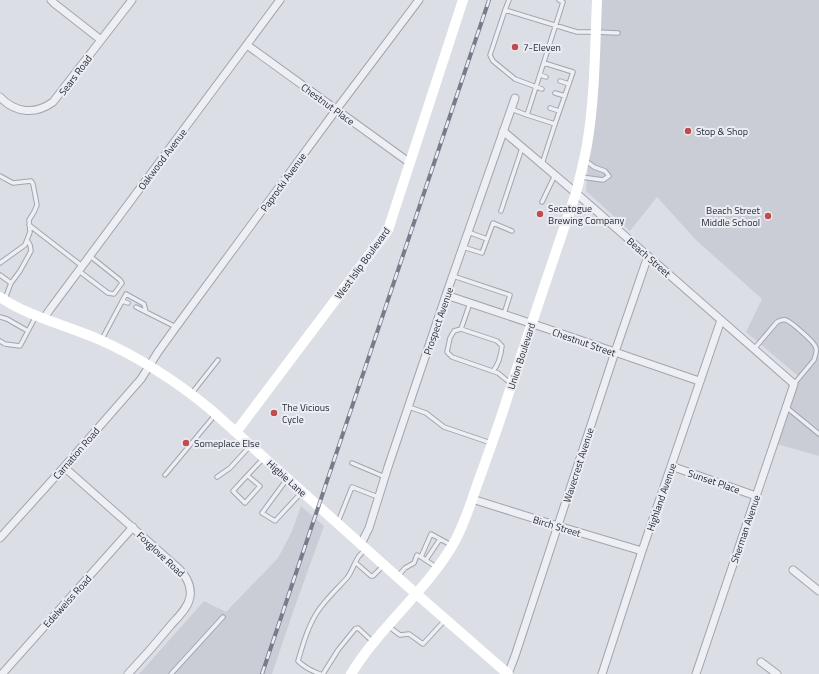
<svg xmlns="http://www.w3.org/2000/svg" width="819" height="674" viewBox="0 0 819 674" font-family="'Titillium Web',sans-serif">
  <rect width="100%" height="100%" fill="#dcdee5"/>
  <!-- built -->
  <path fill="#cacdd6" d="M601,0H819V456L777,444L798,376L746,332L762,299L696,240L657,197L630,231L586,191Z
    M301,506L324,526L293,612L272,674H139L204,601L226,612L278,558L292,531Z"/>
  <g fill="none" stroke-linecap="round" stroke-linejoin="round">
    <!-- lane casing -->
    <g stroke="#a2a5ae" stroke-width="5.5">
      <path id="lane" d="M509,0L505,10L577,32H595L618,33
        M505,10L490,55L493,61L515,79L542,89
        M544,63L573,72L555,124L527,115L563,2L559,0
        M540,75L546,77
        M560,81L569,84
        M555,93L565,96
        M550,108L559,111
        M511,109L527,115
        M542,164L555,124
        M0,176L13,183L31,181L33,184L37,205L34,212L29,220L30,232L25,245L0,263
        M581,177L603,180L609,176L605,171L594,167L586,161
        M542,202L555,175
        M501,211L522,148
        M29,225L82,266
        M468,232L487,239
        M463,247L482,253L493,223L512,231
        M79,271L108,293L114,294L122,283L120,280L90,256
        M0,275L11,283
        M453,276L510,295L504,314
        M5,299L11,283L20,271L31,251L30,245L27,240
        M122,301L128,303
        M470,303L461,329L497,341L502,346C501,355 499,364 493,371
        M136,307L146,312
        M0,317L7,319L28,331
        M461,329L454,331L450,338L447,352L452,357L498,373L510,383
        M102,339L126,294L144,304L146,312L176,327
        M0,341L5,344L20,346L36,316
        M754,349L777,322C780,320 782,319 786,320C791,322 815,342 816,348C817,351 815,357 814,360L794,384
        M192,393L218,360
        M409,407L426,413L444,427L491,443
        M786,407L819,434
        M352,463L385,477
        M165,475L215,415
        M248,476L260,486L245,503L233,491C243,480 253,469 264,458
        M217,477L230,468L250,446
        M287,479L262,513L275,521L301,493
        M338,522L352,487L378,497
        M426,560L440,539
        M356,563L371,576H373L383,566
        M436,567L421,557L431,534L451,545
        M398,576L405,568L414,563L417,555L421,557
        M388,626L400,635L409,634L423,644L445,620
        M171,674L223,617
        M320,674C312,671 304,667 298,661C303,644 308,626 318,611C326,599 337,589 347,578C352,572 354,563 359,556C361,554 363,552 365,549
        M323,674L338,650L355,629L358,628L373,642"/>
    </g>
    <!-- street casing -->
    <g stroke="#a2a5ae" stroke-width="9">
      <path id="street" d="M51,0L55,4L101,40
        M247,45L410,163
        M0,97C15,113 35,115 53,102L132,0
        M503,131L576,193L794,384L696,674
        M446,295L545,328L699,381
        M44,318L51,308L280,0
        M671,466L756,496
        M64,467L177,567C185,575 192,584 190,597C188,608 178,617 171,625C157,642 143,658 128,674
        M472,499L558,526L642,551
        M0,538L64,467L141,379L158,352L176,327L336,110L419,0
        M361,544L369,528L388,467L446,295L515,98
        M793,570L819,591
        M761,662L777,674
        M2,674L133,527
        M508,674L515,656L615,352L648,256
        M602,674L642,551L721,320"/>
    </g>
    <!-- lane -->
    <use href="#lane" stroke="#eeeff4" stroke-width="3.5"/>
    <!-- street -->
    <use href="#street" stroke="#eeeff4" stroke-width="7"/>
    <!-- secondary -->
    <path stroke="#fff" stroke-width="10" d="M0,297C29,317 66,325 98,339C139,357 176,381 210,409L404,583L508,674
      M236,432L388,230L463,0
      M351,674C380,626 427,591 455,541C464,524 470,506 476,488C486,460 496,433 505,405C528,334 552,263 576,193C580,177 584,161 587,145C595,98 595,47 597,0"/>
    <!-- rail casing -->
    <g stroke="#777c8d" stroke-width="4">
      <path id="rail" d="M262,674L489,0"/>
    </g>
    <!-- rail -->
    <use href="#rail" stroke="#ebedf3" stroke-width="2.5" stroke-dasharray="8" stroke-linecap="butt"/>
  </g>
  <!-- markers -->
  <g fill="#c04c4b" stroke="#ebedf3" stroke-width="1.5">
    <circle cx="515" cy="47" r="4"/>
    <circle cx="688" cy="131" r="4"/>
    <circle cx="540" cy="214" r="4"/>
    <circle cx="768" cy="216" r="4"/>
    <circle cx="274" cy="413" r="4"/>
    <circle cx="186" cy="443" r="4"/>
  </g>
  <g text-anchor="middle" stroke-width="4" stroke-linejoin="round" paint-order="stroke">
    <!-- poi labels -->
    <g font-size="10" fill="#272b3a" stroke="#ebedf3" text-anchor="start">
      <text x="523" y="51">7-Eleven</text>
      <text x="696" y="135">Stop &amp; Shop</text>
      <text x="548" y="212">Secatogue<tspan x="548" dy="12">Brewing Company</tspan></text>
      <text x="760" y="214" text-anchor="end">Beach Street<tspan x="760" dy="12">Middle School</tspan></text>
      <text x="282" y="411">The Vicious<tspan x="282" dy="12">Cycle</tspan></text>
      <text x="194" y="447">Someplace Else</text>
    </g>
    <!-- street labels -->
    <g font-size="10" fill="#272b3a" stroke="#ebedf3">
      <text transform="translate(75 75) rotate(-53)" y="4">Sears Road</text>
      <text transform="translate(328 104) rotate(36)" y="4">Chestnut Place</text>
      <text transform="translate(162 159) rotate(-53)" y="4">Oakwood Avenue</text>
      <text transform="translate(283 182) rotate(-54)" y="4">Paprocki Avenue</text>
      <text transform="translate(649 257) rotate(41)" y="4">Beach Street</text>
      <text transform="translate(362 263) rotate(-54)" y="4">West Islip Boulevard</text>
      <text transform="translate(438 321) rotate(-71)" y="4">Prospect Avenue</text>
      <text transform="translate(584 342) rotate(19)" y="4">Chestnut Street</text>
      <text transform="translate(521 356) rotate(-72)" y="4">Union Boulevard</text>
      <text transform="translate(76 453) rotate(-49)" y="4">Carnation Road</text>
      <text transform="translate(578 465) rotate(-72)" y="4">Wavecrest Avenue</text>
      <text transform="translate(287 478) rotate(42)" y="4">Higbie Lane</text>
      <text transform="translate(714 481) rotate(19)" y="4">Sunset Place</text>
      <text transform="translate(661 497) rotate(-71)" y="4">Highland Avenue</text>
      <text transform="translate(557 526) rotate(17)" y="4">Birch Street</text>
      <text transform="translate(745 529) rotate(-71)" y="4">Sherman Avenue</text>
      <text transform="translate(161 554) rotate(43)" y="4">Foxglove Road</text>
      <text transform="translate(67 601) rotate(-48)" y="4">Edelweiss Road</text>
    </g>
  </g>
</svg>
